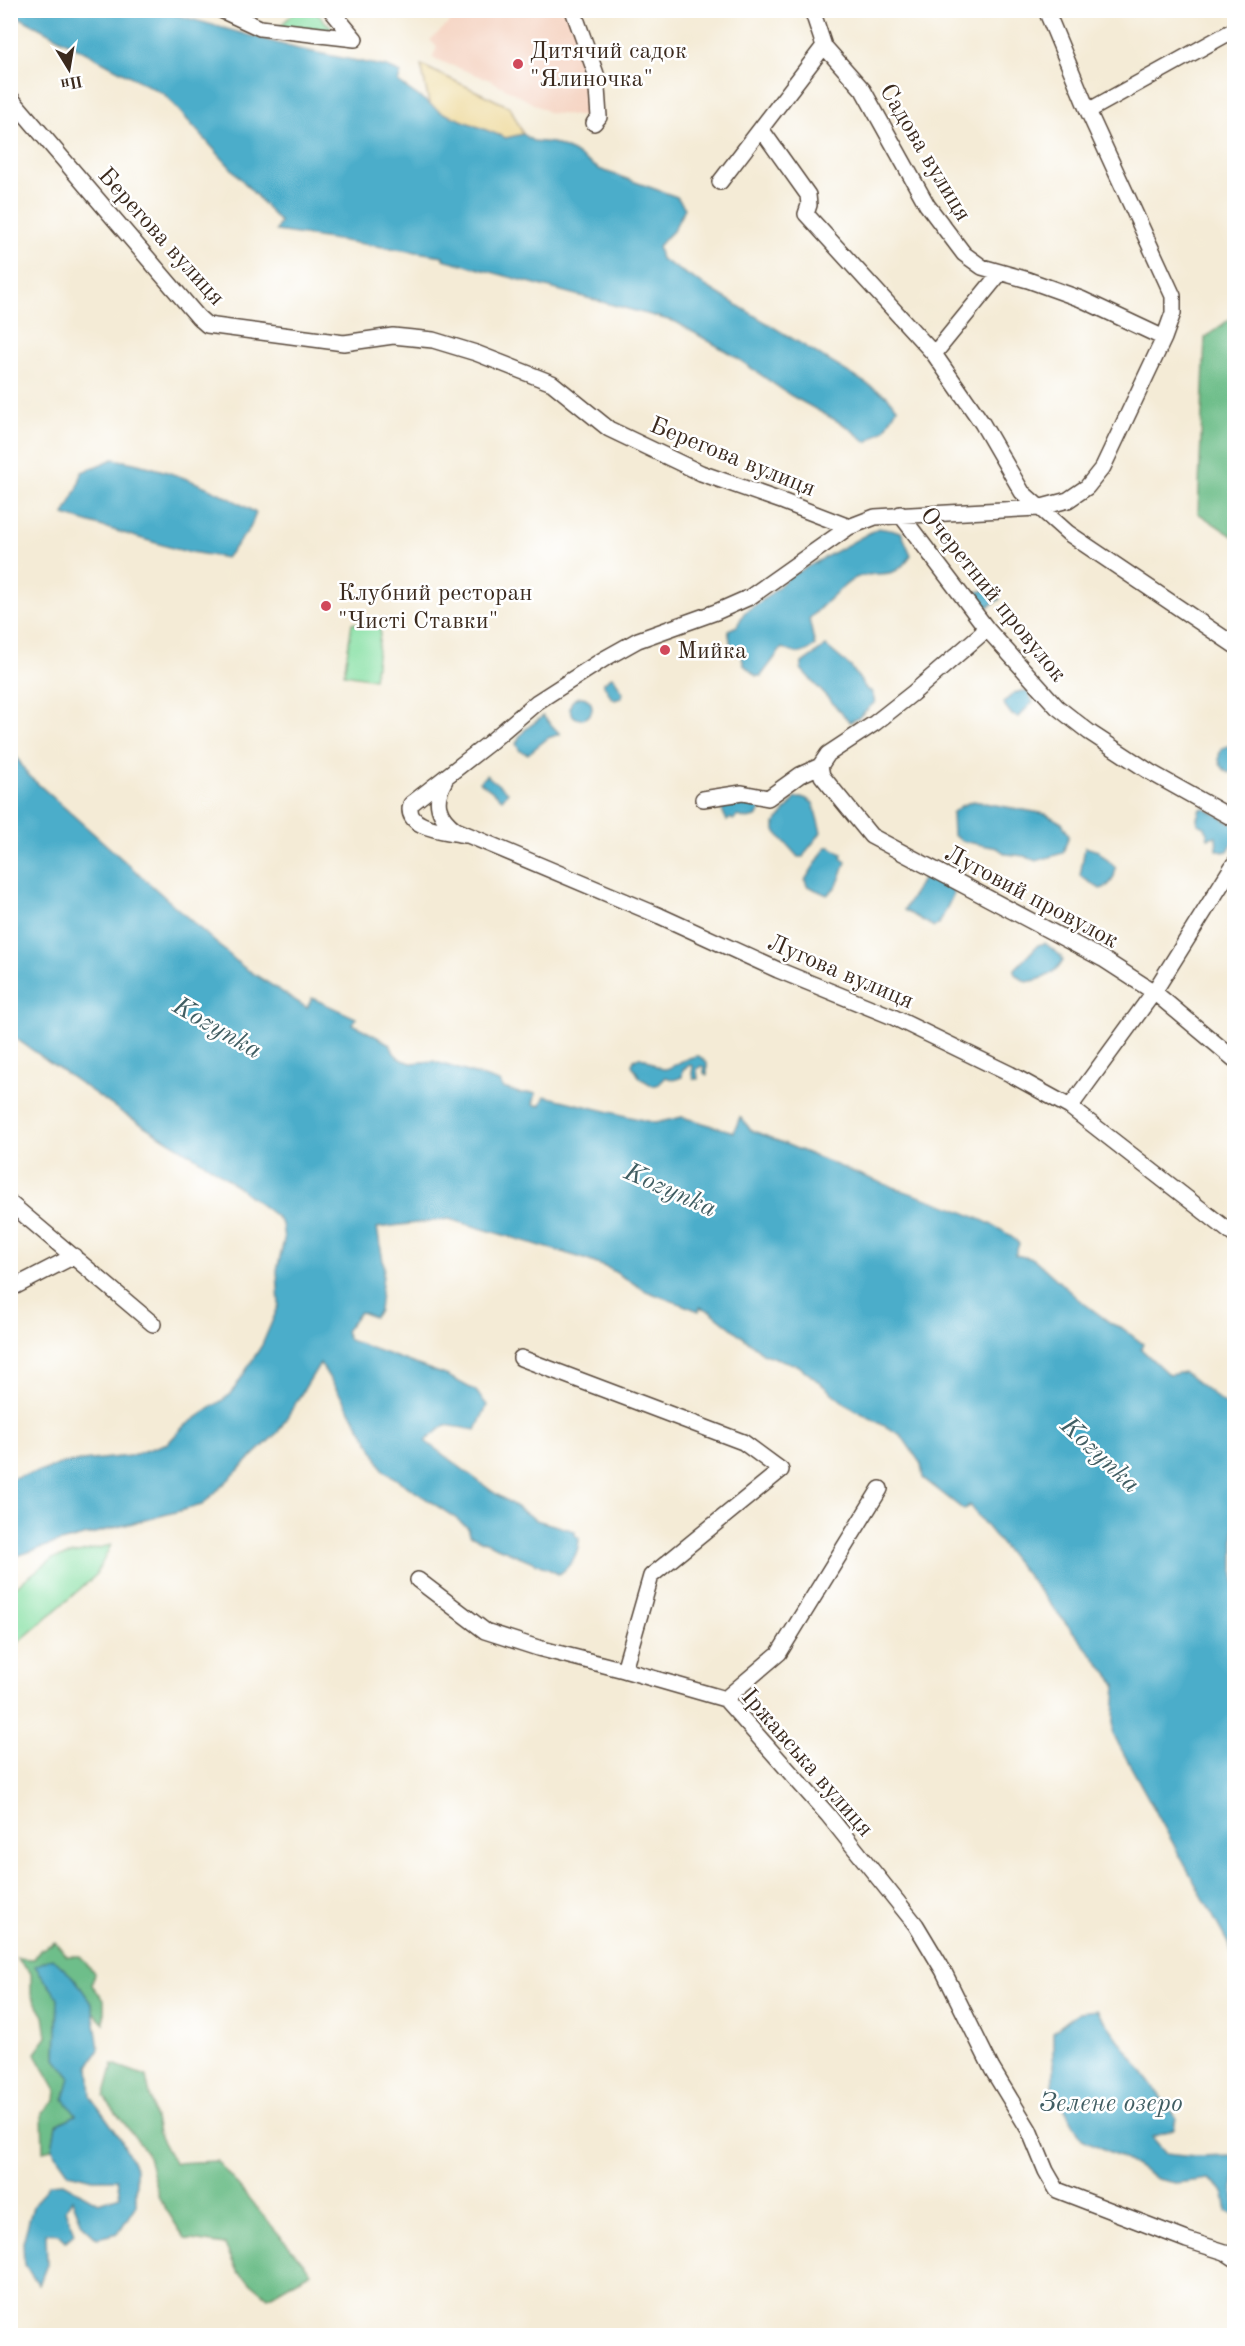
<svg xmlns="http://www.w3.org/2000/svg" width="1245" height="2346" viewBox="0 0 1245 2346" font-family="'Old Standard TT',serif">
  <rect width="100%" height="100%" fill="#fff"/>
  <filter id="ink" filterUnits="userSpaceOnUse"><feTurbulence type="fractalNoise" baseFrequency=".0167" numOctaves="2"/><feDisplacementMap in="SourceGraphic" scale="12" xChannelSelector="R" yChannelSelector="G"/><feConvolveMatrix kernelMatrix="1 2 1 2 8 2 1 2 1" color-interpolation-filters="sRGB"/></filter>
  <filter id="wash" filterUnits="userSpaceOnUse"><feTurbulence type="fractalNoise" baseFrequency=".008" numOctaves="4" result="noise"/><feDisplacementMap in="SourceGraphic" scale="24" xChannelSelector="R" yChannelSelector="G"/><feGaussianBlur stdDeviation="1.35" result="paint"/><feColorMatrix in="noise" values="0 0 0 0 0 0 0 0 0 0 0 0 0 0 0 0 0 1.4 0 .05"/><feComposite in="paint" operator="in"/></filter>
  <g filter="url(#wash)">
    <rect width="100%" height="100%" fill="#f4ebd6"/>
    <!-- built -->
    <path fill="#f5d3c1" d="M463,11H565L579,32L591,70L593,117L550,113L490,80L432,58L437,47L430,40Z"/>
    <!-- green -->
    <path fill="#88e0a5" stroke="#628562" stroke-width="1.5" d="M296,11H315L337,34L279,27Z
      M352,623L381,627L374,679L344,674Z
      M111,1545L96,1575L13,1647L11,1645V1590L52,1559Z"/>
    <!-- forest -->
    <path fill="#6ebe8a" stroke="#547454" stroke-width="1.5" d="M1234,316V537L1198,513L1205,338Z
      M55,1942L67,1956H80L94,1973L92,1985L104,2000V2023L93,2012L92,2003L58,1998L56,2058L70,2077L76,2115L56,2125L52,2149L43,2151L42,2112L55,2101L56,2090L35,2053L47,2037L44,2016L31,1995V1974L17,1958L34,1959L40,1950Z
      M113,2064L146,2076L158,2133L174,2163L217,2161L311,2272L268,2297L237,2271L225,2245L185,2239L159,2198L147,2153L104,2097Z"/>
    <!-- sand -->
    <path fill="#eeda9e" stroke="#94825e" stroke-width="1.5" d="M421,65L510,107L523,134L506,138L440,112L429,103Z"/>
    <!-- water -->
    <path fill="#4badca" stroke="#436c74" stroke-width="1.5" d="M11,10L163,11L298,49L387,67L401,73L398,82L441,112L506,138L523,134L533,141L553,143L573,152L599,169L677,197L685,208L673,231L658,246L661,259L887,396L897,408L885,429L867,442L846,426L790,395L731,354L676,322L443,259V256L276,231L280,222L164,94L11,13Z
      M113,459C163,467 213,487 256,513L250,528L226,558L179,550L64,515L78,487L82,472Z
      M878,528L901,532L911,555C892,583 884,569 858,577C845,582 819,609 809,619L815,646C800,656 798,655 782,648L761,676H756L744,665L741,654L731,646L728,630L737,626L744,613L767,597L789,577Z
      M991,589L1000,599L986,608L976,597V592Z
      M826,646L851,667L867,690L871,691L875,702L858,718L850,722L801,669L802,663Z
      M613,676L623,693L621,698L615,700L611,697L603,683Z
      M1022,691L1028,692L1033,702L1018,717L1012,715L1003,703L1014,693Z
      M570 708a11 11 0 1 1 22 0a11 11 0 1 1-22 0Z
      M543,716L560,734L548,738L528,754L520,751L516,744C521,729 533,725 543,716Z
      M1230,745L1234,749V771L1229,773C1219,767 1216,757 1222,748Z
      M10,747L28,775L243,967L307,1008L312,998L356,1018L353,1024L390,1044L394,1053L400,1059L411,1063L433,1061L500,1082L503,1088L519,1093H536L533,1104L540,1106L545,1096L655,1123L682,1117L734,1132L740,1117L751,1130C796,1148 841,1168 887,1185C919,1197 998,1219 1019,1244L1015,1255L1034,1259L1078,1299L1112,1324L1122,1328L1143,1344L1141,1349L1169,1375L1184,1372L1234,1411V1962L1230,1947L1113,1734L1116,1684L969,1505L964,1510L923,1478L921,1464L901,1435L848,1406L799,1366L764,1354L710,1311L700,1307L699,1311L646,1291L610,1269L582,1258L449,1219L377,1228L384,1266L379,1311L374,1317L360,1312L345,1331L349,1340L448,1376L476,1391L487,1405L476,1430L445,1425L425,1441L493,1492L536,1520L575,1531V1535L579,1538C579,1552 571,1568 558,1574C530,1559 499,1549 470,1535L468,1528L454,1517L384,1471L364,1433L320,1363L278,1432L202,1505L53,1544L11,1558V1478L42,1471L63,1463L129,1456L168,1443L183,1427L231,1394L262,1345L279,1305L277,1270L284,1240L282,1224L277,1217L213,1168L123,1113L11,1035Z
      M486,775L508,792L502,799L480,782Z
      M796,798H805L813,803L821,832C815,843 809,845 803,857H798L775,831V823Z
      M727,799L754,802L763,807L756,817L747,819L738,816L733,820L731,818L727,821L719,803Z
      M973,801L1046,814L1062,823L1069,835L1063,853L1036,861L1024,856L1006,854L997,848L962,841L953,835L952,813L961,806Z
      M1205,808L1234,825V840L1228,851L1223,852L1217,850L1216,836L1208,838L1205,827L1198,824L1197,818L1200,809Z
      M826,847H831L842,854L841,858L846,862C840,875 841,885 827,895L807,886L805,880Z
      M1085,847L1098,851L1115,867C1116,877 1110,887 1100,889L1080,876Z
      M927,876L951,889L954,893L939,924L934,927L904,910L923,878Z
      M1045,943L1061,956L1063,961C1053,975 1042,980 1026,982L1015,974V969L1038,945Z
      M699,1056L707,1062V1075L704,1073V1067L701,1066L697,1069L698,1079H694L692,1074L693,1066L690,1065L683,1069L682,1077L674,1080L666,1077L659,1084L653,1086L640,1078L632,1065L634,1059C649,1053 651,1068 664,1069C674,1069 683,1056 699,1056Z
      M52,1958L75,1979L92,2004L99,2049L89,2066L91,2097L121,2139L136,2169V2205L118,2233L97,2238L82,2224L72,2199L66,2209L74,2234L66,2241L59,2234L46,2233L47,2264L39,2285L24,2265L23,2242L33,2206L49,2184L63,2183L98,2203L120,2196L117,2179H92L69,2173L52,2149L56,2125L76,2115L64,2099L70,2077L56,2059L58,1998L35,1966Z
      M1097,2010L1176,2118L1174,2129L1152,2137L1166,2153L1195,2156L1234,2155V2215L1226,2211C1226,2195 1223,2188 1209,2179L1176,2183L1157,2179L1119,2156L1082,2139L1053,2089V2032L1079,2012Z"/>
  </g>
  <g filter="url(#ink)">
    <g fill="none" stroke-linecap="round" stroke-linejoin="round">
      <!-- minor casing -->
      <g stroke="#57473a" stroke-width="18">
        <path id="minor" d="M221,10L260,28L355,39
          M331,10L355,39
          M573,10L596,74L599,117L594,123
          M812,10L824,46L863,90L927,205L964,254L982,267L1028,280L1081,299L1164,338
          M10,97L198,317L207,325L344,343L393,336L433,340L476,353L552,383L609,429L701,473L784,502L849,527
          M1088,111L1234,30
          M761,129L808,195L809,205L806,214L934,354L982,423L1022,492L1068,533L1234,645
          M720,182L824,46
          M934,354L1000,273
          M900,514L987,629L1057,707L1089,732L1150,772L1234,819
          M987,629L913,693L875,723L828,754L820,766L822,776L871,836L1103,959L1154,992L1234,1059
          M445,780C433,801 437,816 456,830L660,916L778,970L893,1017L1010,1074L1070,1107L1234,1235
          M703,799L742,793L768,798L800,775L820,766
          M464,835C448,831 403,829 411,804L488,744L537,702L604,659L638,640L716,612L750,597L849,527L875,517L1038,508L1068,500L1087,487L1103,467L1164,338L1173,313V296L1088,111L1046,10
          M1070,1107L1154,992L1234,864
          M10,1203L153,1324
          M10,1289L74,1256
          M521,1358L743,1442L781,1470L651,1576L624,1670L725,1699L828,1815L916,1925L943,1970L992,2069L1029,2130L1046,2171L1057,2190L1187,2240L1225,2252L1234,2258
          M418,1580L485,1631L538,1648L624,1670
          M725,1699L779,1653L880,1489"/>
      </g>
      <!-- minor -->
      <use href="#minor" stroke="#fff" stroke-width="15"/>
    </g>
  </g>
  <!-- markers -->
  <g fill="#d1495b" stroke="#fff" stroke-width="2">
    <circle cx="518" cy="64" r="6"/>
    <circle cx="326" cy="606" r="6"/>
    <circle cx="665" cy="650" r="6"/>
  </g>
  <g text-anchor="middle" stroke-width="5" stroke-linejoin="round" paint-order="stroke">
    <!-- poi labels -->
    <g font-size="24" fill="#3b2a1e" stroke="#fff" text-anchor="start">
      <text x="530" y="58">Дитячий садок<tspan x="530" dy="28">"Ялиночка"</tspan></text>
      <text x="338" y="600">Клубний ресторан<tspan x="338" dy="28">"Чисті Ставки"</tspan></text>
      <text x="677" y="658">Мийка</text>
    </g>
    <!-- street labels -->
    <g font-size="24" fill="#3b2a1e" stroke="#fff">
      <text transform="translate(926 152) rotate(59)" y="8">Садова вулиця</text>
      <text transform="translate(162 236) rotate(48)" y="8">Берегова вулиця</text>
      <text transform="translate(733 456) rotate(22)" y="8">Берегова вулиця</text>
      <text transform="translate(994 594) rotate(51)" y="8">Очеретний провулок</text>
      <text transform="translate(1032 896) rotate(28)" y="8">Луговий провулок</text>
      <text transform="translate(841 971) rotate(23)" y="8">Лугова вулиця</text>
      <text transform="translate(808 1762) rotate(49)" y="8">Іржавська вулиця</text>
    </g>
    <!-- water labels -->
    <g font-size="26" font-style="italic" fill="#415e63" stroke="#fff">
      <text transform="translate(218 1027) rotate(30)" y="9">Kozynka</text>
      <text transform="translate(671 1189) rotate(24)" y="9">Kozynka</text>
      <text transform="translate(1101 1454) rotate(43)" y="9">Kozynka</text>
      <text x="1111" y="2111">Зелене озеро</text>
    </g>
  </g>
  <!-- margin -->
  <rect width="1245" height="2346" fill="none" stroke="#fff" stroke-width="36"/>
  <!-- north arrow -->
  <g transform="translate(69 69) rotate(169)" stroke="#ffffff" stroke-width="4.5" paint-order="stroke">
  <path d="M0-4.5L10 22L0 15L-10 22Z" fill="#3b2a1e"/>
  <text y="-9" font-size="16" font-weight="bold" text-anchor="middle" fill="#3b2a1e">Пн</text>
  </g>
</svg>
